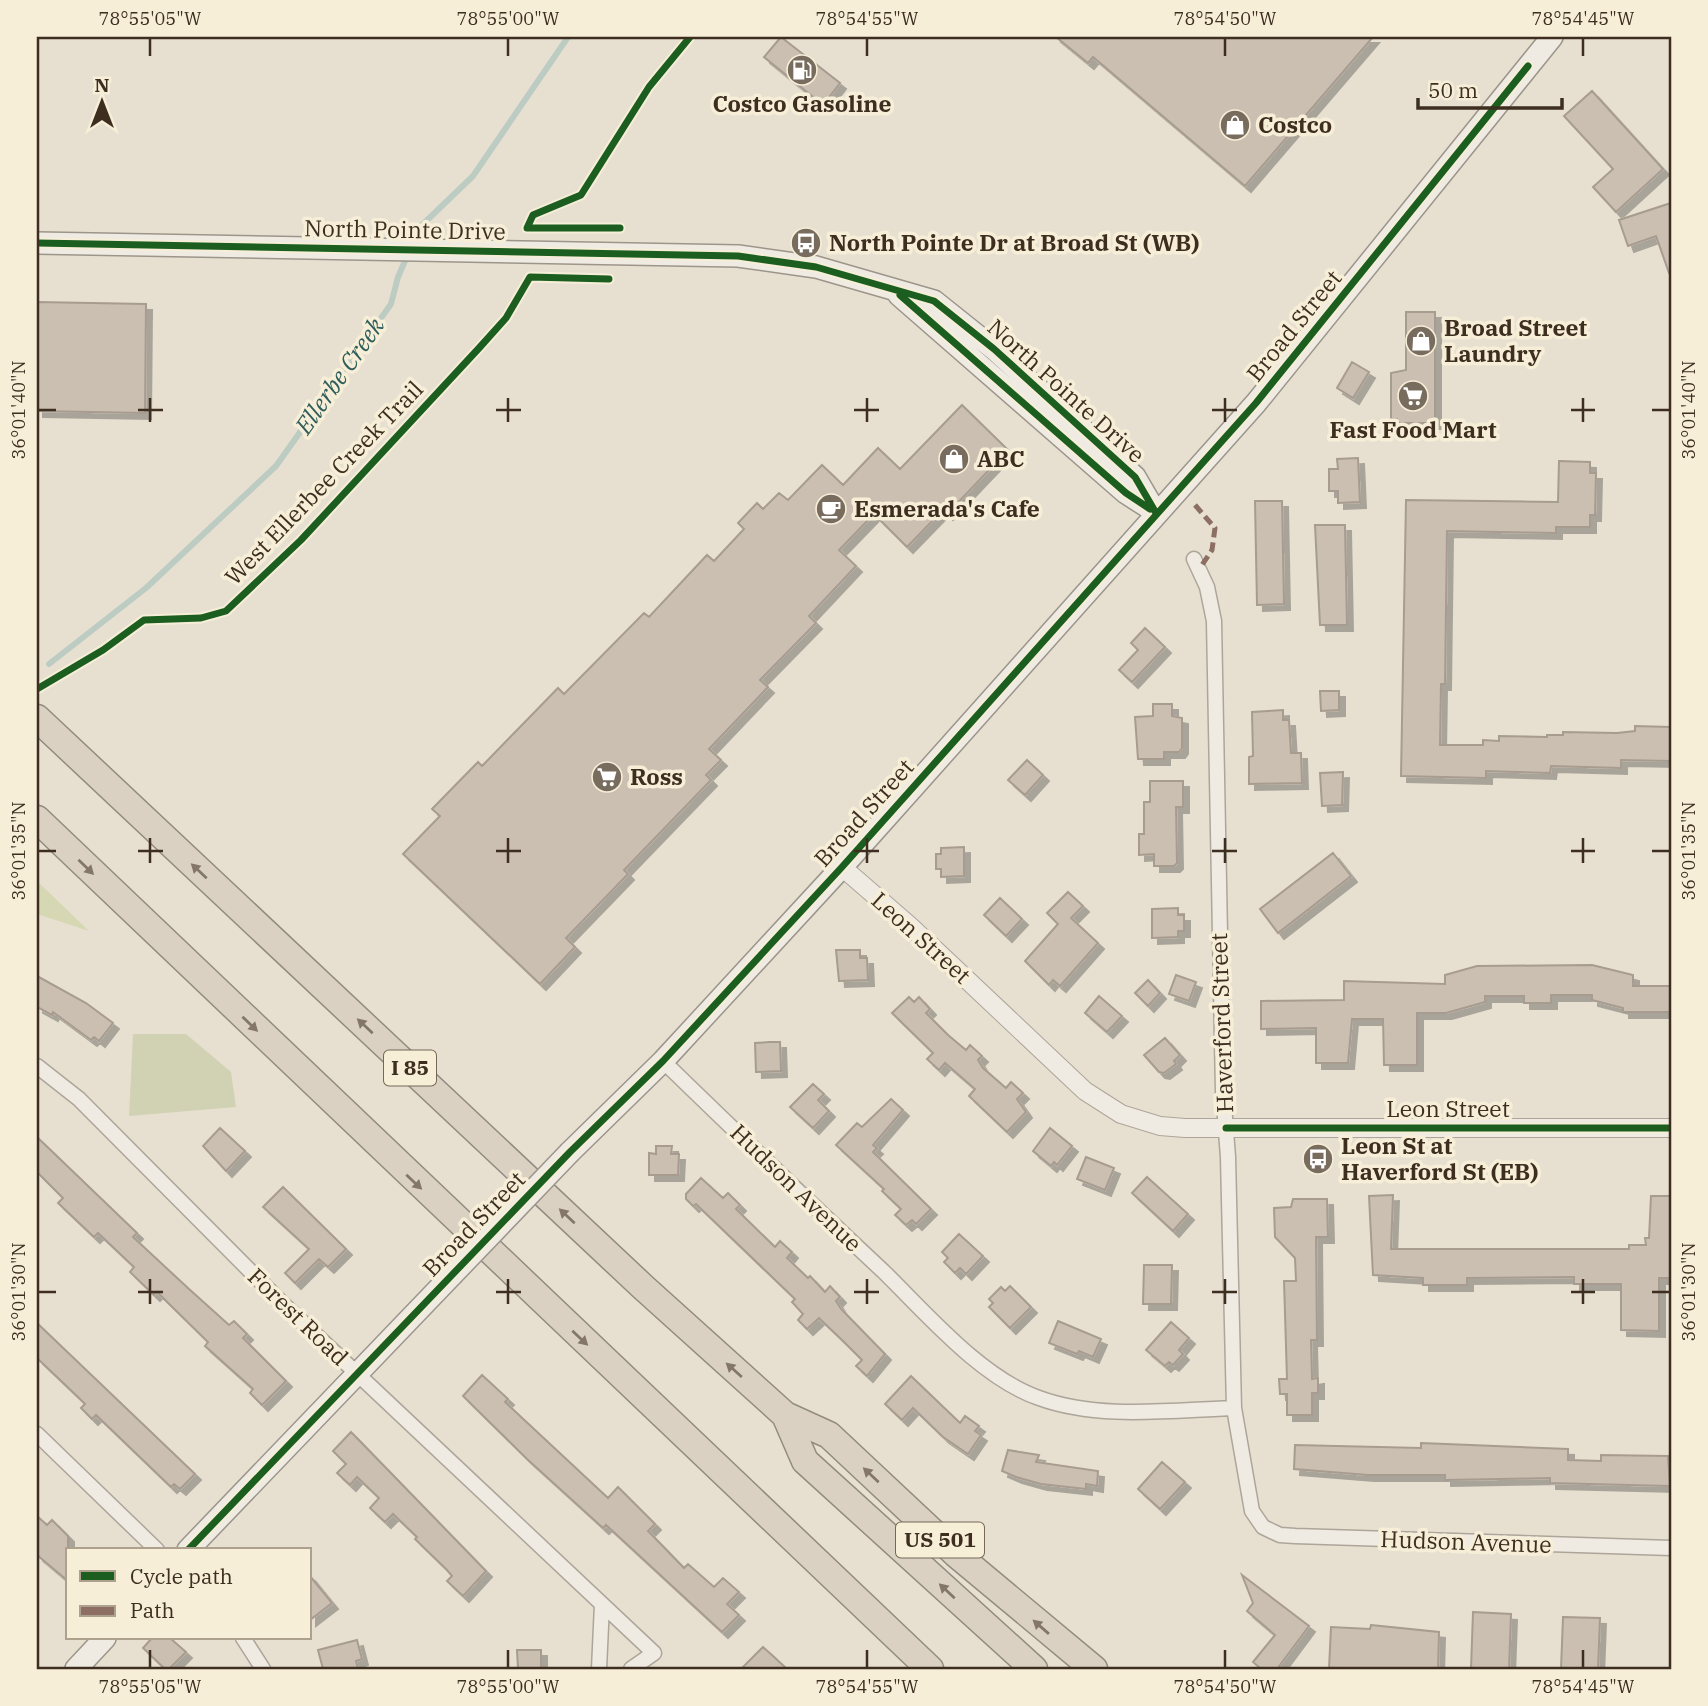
<svg xmlns="http://www.w3.org/2000/svg" width="1708" height="1706" viewBox="0 0 1708 1706" font-family="'IBM Plex Serif',serif">
  <defs>
    <filter id="shadow"><feDropShadow dx="6" dy="6" stdDeviation="0" flood-color="#0004"/></filter>
  </defs>
  <rect width="100%" height="100%" fill="#e7e0d1"/>
  <!-- green -->
  <path fill="#d6d7b3" d="M37,881L89,931L37,914Z"/>
  <!-- cemetery -->
  <path fill="#d1d1b3" d="M133,1034H186L231,1072L236,1107L129,1116Z"/>
  <g fill="none" stroke-linecap="round" stroke-linejoin="round">
    <!-- stream -->
    <path stroke="#bcccc2" stroke-width="6" d="M49,664L146,588L276,466L391,304L398,277L420,227L473,176L568,37"/>
  </g>
  <!-- building -->
  <path fill="#cbbfb2" stroke="#a89c90" stroke-width="2" filter="url(#shadow)" d="M781,37L840,83L823,105L764,57Z
    M1056,37H1373L1245,186L1093,57L1088,63Z
    M1592,91L1663,169L1616,212L1593,187L1613,169L1564,116Z
    M1671,203V273H1669L1656,236L1628,246L1619,220Z
    M37,302L146,304L145,413L37,411Z
    M1406,312H1435V423H1397V419H1391V373L1406,370Z
    M1352,362L1369,372L1353,398L1337,388Z
    M962,405L1008,450L947,514L943,510L907,547L874,514L839,550L856,566L809,616L816,623L760,680L768,687L709,749L721,760L706,775L711,780L624,870L628,874L566,938L575,947L540,984L403,854L440,816L432,809L478,762L482,766L558,688L564,694L644,613L649,617L707,555L714,561L744,529L738,523L757,503L763,509L779,493L788,500L822,465L843,485L878,448L900,469Z
    M1358,458L1360,502L1338,503V491H1329V469H1338L1337,459Z
    M1559,461L1590,462V473H1596L1595,515H1590V527H1556V533L1447,531L1445,684H1441L1440,745H1483V740L1499,741V736L1547,737V735H1563V732L1617,733L1635,731V726L1671,727V761L1621,760V768L1551,766L1550,773L1486,771V778L1401,776L1406,500L1558,502Z
    M1255,501H1282L1284,604L1257,605Z
    M1315,525H1345L1347,625H1320Z
    M1145,628L1165,647L1132,682L1119,670L1138,650L1131,643Z
    M1320,691H1339V710L1321,711Z
    M1153,704H1172V716L1182,718V748L1179,752H1164V759H1138L1135,717L1153,716Z
    M1283,710V720H1289L1291,753H1301L1302,783L1249,784V757L1253,756L1252,712Z
    M1027,760L1043,775L1025,795L1008,780Z
    M1343,772L1342,805L1322,806L1320,773Z
    M1150,781H1183V807H1176L1177,863L1174,866H1154V854L1139,855V834H1144V802H1150Z
    M964,847V876L941,877V869H936V854H941V848Z
    M1333,853L1351,876L1278,933L1260,909Z
    M1068,892L1083,906L1071,918L1098,943L1060,986L1053,980L1049,985L1025,961L1058,924L1047,913Z
    M1000,898L1022,919L1006,936L984,915Z
    M1178,908V915H1184V931H1178V937L1152,938V909Z
    M836,950H860V958H867L868,980L839,981Z
    M1592,965L1633,975V986H1671V1012H1623V1008L1592,1000V995H1551V1003H1524V996H1485V1002L1446,1013H1417V1065H1384L1383,1019H1352L1348,1063H1316V1028L1261,1029V1001L1344,1000V981L1445,984V975L1477,966Z
    M1176,975L1196,982L1189,1001L1169,994Z
    M37,976L86,1003L113,1023L99,1041L94,1037L91,1040L53,1012L52,1015L37,1007Z
    M1148,980L1160,993L1148,1006L1135,993Z
    M1099,996L1122,1016L1107,1032L1085,1013Z
    M909,997L914,1002L919,997L930,1009L926,1013L948,1035L966,1050L970,1045L982,1056L978,1060L983,1068L1006,1088L1011,1082L1023,1093L1017,1099L1026,1112L1007,1132L969,1096L975,1089L945,1063L939,1070L927,1059L933,1053L892,1013Z
    M1165,1038L1180,1055L1174,1061L1176,1064L1164,1073L1159,1072L1144,1055Z
    M770,1042H780L781,1071L756,1072L755,1043Z
    M813,1084L824,1094L818,1100L829,1111L813,1128L790,1107Z
    M891,1099L903,1110L873,1145L877,1148L873,1152L931,1209L916,1224L912,1220L906,1225L895,1215L901,1209L882,1191L884,1189L836,1145L857,1123L862,1127Z
    M220,1128L245,1151L226,1171L203,1146Z
    M1050,1128L1072,1146L1057,1165L1054,1162L1051,1166L1033,1151Z
    M37,1137L137,1233L133,1237L189,1289L229,1325L234,1321L247,1334L243,1338L286,1381L262,1405L250,1393L253,1389L205,1346L208,1342L157,1292L154,1295L130,1272L134,1267L98,1233L94,1237L58,1203L63,1198L37,1172Z
    M656,1146H672L671,1154H679L678,1175H649V1153L656,1154Z
    M1086,1157L1114,1168L1105,1190L1077,1179Z
    M1147,1177L1188,1214L1173,1231L1132,1193Z
    M701,1178L723,1198L728,1193L740,1205L736,1209L775,1247L780,1241L792,1252L787,1258L808,1278L810,1276L825,1292L830,1286L840,1297L836,1301L841,1309L885,1354L867,1376L856,1366L862,1360L843,1341L819,1318L807,1329L798,1320L803,1314L792,1302L795,1299L696,1204L693,1206L686,1199V1194Z
    M283,1187L346,1249L328,1267L319,1259L295,1283L285,1273L309,1249L263,1207Z
    M1393,1195L1391,1249H1629V1245H1646L1645,1238H1649L1651,1196H1671V1278H1659V1331L1621,1330V1284H1574V1277L1467,1278V1285H1423V1278L1373,1275L1369,1196Z
    M1293,1199H1327L1328,1237H1316L1317,1340H1311L1312,1379L1318,1378V1393H1312V1415H1287V1394H1280L1279,1379H1287L1284,1281H1296L1295,1258L1275,1237L1274,1208L1291,1207Z
    M959,1234L983,1256L966,1274L960,1268L955,1273L944,1262L948,1258L942,1252Z
    M1144,1265H1172L1171,1304H1143Z
    M1010,1286L1031,1307L1010,1328L989,1307L993,1303L989,1299L1001,1287L1005,1291Z
    M1058,1321L1101,1339L1093,1357L1079,1351L1077,1354L1049,1343Z
    M1171,1322L1189,1338L1179,1350L1183,1354L1173,1365L1169,1362L1165,1366L1146,1350Z
    M37,1323L195,1474L180,1489L174,1484L171,1487L96,1415L92,1419L81,1408L85,1404L80,1399L37,1358Z
    M482,1375L508,1399L505,1402L608,1498L618,1487L655,1524L648,1531L684,1568L688,1564L714,1587L723,1578L739,1592L727,1604L739,1615L722,1632L606,1525L603,1528L527,1459L463,1396Z
    M911,1376L960,1423L965,1416L979,1426L975,1431L981,1435L968,1454L943,1437L913,1408L902,1420L885,1404Z
    M351,1432L486,1571L463,1596L447,1581L452,1576L447,1570L415,1539L417,1537L393,1514L385,1522L370,1508L379,1498L357,1477L350,1485L337,1473L346,1464L333,1451Z
    M1421,1443L1568,1449V1460L1601,1461V1455L1668,1456L1670,1486L1550,1483V1478L1445,1480V1475H1368L1294,1469L1295,1445L1421,1448Z
    M1008,1450L1039,1455L1036,1462L1098,1471L1097,1486L1086,1484V1489L1041,1484L1016,1477L1002,1471Z
    M1162,1462L1185,1482L1160,1509L1138,1489Z
    M37,1516L47,1525L52,1520L68,1536V1581L37,1555Z
    M1242,1575L1309,1626L1277,1669H1261L1253,1662L1275,1635L1247,1611L1253,1603Z
    M310,1576L332,1603L310,1620Z
    M1473,1612L1511,1614L1509,1669H1471Z
    M1563,1617L1600,1618L1598,1669H1561Z
    M1371,1625L1439,1632L1438,1669H1329L1331,1627L1370,1629Z
    M152,1638H170L186,1652L169,1669H165L143,1648Z
    M357,1640L362,1659L356,1661L358,1669H323L318,1650Z
    M763,1647L773,1656L787,1669H741Z
    M517,1650H541V1669H518Z"/>
  <g fill="none" stroke-linecap="round" stroke-linejoin="round">
    <!-- minor casing -->
    <g stroke="#ada599" stroke-width="17">
      <path id="minor" d="M1194,559L1207,587L1214,621L1223,1092L1228,1157L1234,1408L1252,1511L1263,1527L1280,1535L1295,1536L1671,1548
        M663,1061C736,1132 809,1202 883,1271C926,1313 981,1378 1039,1398C1099,1420 1171,1410 1234,1408
        M37,1066L79,1099L282,1303L654,1653L631,1669
        M37,1434L157,1550
        M243,1638L263,1669
        M599,1669L602,1604"/>
    </g>
    <!-- tertiary casing -->
    <g stroke="#ada599" stroke-width="20">
      <path id="tertiary" d="M842,867L910,926L1085,1091L1121,1114L1160,1126L1185,1128H1671"/>
    </g>
    <!-- secondary casing -->
    <g stroke="#9c958a" stroke-width="24">
      <path id="secondary" d="M37,243L738,256L816,267L934,301L994,349L1135,477L1156,513
        M899,295L1126,493L1151,509
        M570,1152L663,1061L842,867L1256,403L1552,37
        M188,1550L452,1275
        M76,1669L105,1638"/>
    </g>
    <!-- motorway casing -->
    <g stroke="#928b80" stroke-width="29">
      <path id="motorway" d="M37,718L643,1287L785,1415L829,1435L956,1554L1094,1669
        M37,819L930,1669
        M785,1415L805,1461L1034,1669"/>
    </g>
    <!-- minor -->
    <use href="#minor" stroke="#efebe3" stroke-width="14"/>
    <!-- tertiary -->
    <use href="#tertiary" stroke="#efebe3" stroke-width="18"/>
    <!-- secondary -->
    <use href="#secondary" stroke="#efebe3" stroke-width="21"/>
    <!-- motorway -->
    <use href="#motorway" stroke="#dad1c2" stroke-width="26"/>
    <!-- secondary-bridge casing -->
    <g stroke="#9c958a" stroke-width="24" stroke-linecap="butt">
      <path id="secondary-bridge" d="M452,1275L570,1152"/>
    </g>
    <!-- secondary-bridge -->
    <use href="#secondary-bridge" stroke="#efebe3" stroke-width="21"/>
    <!-- quiet -->
    <path stroke="#8d6e63" stroke-width="5" stroke-dasharray="10 5" stroke-linecap="butt" d="M1195,505L1215,528L1212,550L1200,568"/>
    <!-- cycleway casing -->
    <g stroke="#f7eed8" stroke-width="11">
      <path id="cycleway" d="M620,228H527L533,215L581,195L649,87L690,37
        M37,243L738,256L816,267L934,301L994,349L1135,477L1156,513
        M900,295L1126,493L1150,509
        M37,689L103,650L144,620L201,618L226,611L301,540L480,347L506,318L530,277L609,279
        M1226,1128H1671
        M188,1550L570,1152L663,1061L842,867L1256,403L1528,66"/>
    </g>
    <!-- cycleway -->
    <use href="#cycleway" stroke="#1b5e20" stroke-width="7"/>
  </g>
  <!-- one-way arrows -->
  <defs><path id="oneway-solid" d="M-6-.8H1V-3.2L6.5 0L1 3.2V.8H-6Z" transform="scale(1.75)"/></defs>
  <g fill="#847769">
    <use href="#oneway-solid" transform="translate(86 867) rotate(44)"/>
    <use href="#oneway-solid" transform="translate(199 871) rotate(-137)"/>
    <use href="#oneway-solid" transform="translate(250 1024) rotate(44)"/>
    <use href="#oneway-solid" transform="translate(365 1026) rotate(-137)"/>
    <use href="#oneway-solid" transform="translate(414 1182) rotate(43)"/>
    <use href="#oneway-solid" transform="translate(567 1216) rotate(-137)"/>
    <use href="#oneway-solid" transform="translate(580 1338) rotate(43)"/>
    <use href="#oneway-solid" transform="translate(734 1370) rotate(-138)"/>
    <use href="#oneway-solid" transform="translate(871 1475) rotate(-137)"/>
    <use href="#oneway-solid" transform="translate(947 1591) rotate(-137)"/>
    <use href="#oneway-solid" transform="translate(1041 1627) rotate(-139)"/>
  </g>
  <!-- ticks -->
  <path fill="none" stroke="#3d2e20" stroke-width="2.5" d="M150,38V56M508,38V56M867,38V56M1225,38V56M1583,38V56M150,398V422M508,398V422M867,398V422M1225,398V422M1583,398V422M38,410H56M138,410H163M496,410H521M854,410H879M1212,410H1237M1571,410H1595M1652,410H1670M150,838V863M508,838V863M867,838V863M1225,838V863M1583,838V863M38,851H56M138,851H163M496,851H521M854,851H879M1212,851H1237M1571,851H1595M1652,851H1670M150,1279V1304M508,1279V1304M867,1279V1304M1225,1279V1304M1583,1279V1304M38,1292H56M138,1292H163M496,1292H521M854,1292H879M1212,1292H1237M1571,1292H1595M1652,1292H1670M150,1650V1668M508,1650V1668M867,1650V1668M1225,1650V1668M1583,1650V1668"/>
  <!-- icons -->
  <defs>
    <g id="fuel-disc" transform="scale(1.575)"><circle r="9.5" fill="#786c5e" stroke="#f7eed8"/><path d="M-5.5-6h7V0h2V4h1.3V-2.5L3-4.5l.8-.8L6-3V5H2.5V1h-1V6h-7ZM-4.2-4.7v3.2H.2V-4.7Z" fill="#fff"/></g>
    <g id="shop-disc" transform="scale(1.575)"><circle r="9.5" fill="#786c5e" stroke="#f7eed8"/><path d="M-5-2.5h2.3a2.7 3.5 0 0 1 5.4 0H5L5.5 6h-11ZM-1.5-2.5h3a1.5 2.3 0 0 0-3 0Z" fill="#fff"/></g>
    <g id="bus-disc" transform="scale(1.575)"><circle r="9.5" fill="#786c5e" stroke="#f7eed8"/><path d="M-5-6H5V4H4V6H2V4H-2V6H-4V4H-5ZM-3.5-4V0h7V-4ZM-3.5 1.2v1.5H-2V1.2ZM2 1.2v1.5H3.5V1.2Z" fill="#fff"/></g>
    <g id="supermarket-disc" transform="scale(1.575)"><circle r="9.5" fill="#786c5e" stroke="#f7eed8"/><path d="M-6-5.5h2.5l.6 2H6L4.5 2H-2.5L-4.4-4H-6ZM-1.5 3.2a1.3 1.3 0 1 0 .1 0ZM3 3.2a1.3 1.3 0 1 0 .1 0Z" fill="#fff"/></g>
    <g id="cafe-disc" transform="scale(1.575)"><circle r="9.5" fill="#786c5e" stroke="#f7eed8"/><path d="M-5.5-4.5H6V0H3Q3 3.5 0 3.5H-2.5Q-5.5 3.5-5.5 0ZM3-3.2v2h1.7v-2ZM-6 4.5H4V6H-6Z" fill="#fff"/></g>
  </defs>
  <g fill-rule="evenodd">
    <use href="#fuel-disc" x="802" y="70"/>
    <use href="#shop-disc" x="1235" y="125"/>
    <use href="#bus-disc" x="806" y="243"/>
    <use href="#shop-disc" x="1421" y="341"/>
    <use href="#supermarket-disc" x="1413" y="396"/>
    <use href="#shop-disc" x="954" y="459"/>
    <use href="#cafe-disc" x="831" y="509"/>
    <use href="#supermarket-disc" x="607" y="777"/>
    <use href="#bus-disc" x="1318" y="1159"/>
  </g>
  <g text-anchor="middle" stroke-width="7" stroke-linejoin="round" paint-order="stroke">
    <!-- shield labels -->
    <g fill="#f7eed8" stroke="#756857" stroke-width="2">
      <rect x="384" y="1050.5" width="52" height="35" rx="5"/>
      <rect x="896" y="1522.5" width="88" height="35" rx="5"/>
    </g>
    <g font-size="21" font-weight="bold" fill="#3d2e20">
      <text x="410" y="1075">I 85</text>
      <text x="940" y="1547">US 501</text>
    </g>
    <!-- poi labels -->
    <g font-size="23" font-weight="bold" fill="#3d2e20" stroke="#f7eed8" text-anchor="start">
      <text x="802" y="112" text-anchor="middle">Costco Gasoline</text>
      <text x="1258" y="133">Costco</text>
      <text x="829" y="251">North Pointe Dr at Broad St (WB)</text>
      <text x="1444" y="336">Broad Street<tspan x="1444" dy="26">Laundry</tspan></text>
      <text x="1413" y="438" text-anchor="middle">Fast Food Mart</text>
      <text x="977" y="467">ABC</text>
      <text x="854" y="517">Esmerada's Cafe</text>
      <text x="630" y="785">Ross</text>
      <text x="1341" y="1154">Leon St at<tspan x="1341" dy="26">Haverford St (EB)</tspan></text>
    </g>
    <!-- street labels -->
    <g font-size="23" fill="#3d2e20" stroke="#f7eed8">
      <text transform="translate(405 230) rotate(1)" y="8">North Pointe Drive</text>
      <text transform="translate(1294 326) rotate(-51)" y="8">Broad Street</text>
      <text transform="translate(1066 391) rotate(42)" y="8">North Pointe Drive</text>
      <text transform="translate(324 483) rotate(-46)" y="8">West Ellerbee Creek Trail</text>
      <text transform="translate(864 813) rotate(-48)" y="8">Broad Street</text>
      <text transform="translate(921 938) rotate(42)" y="8">Leon Street</text>
      <text transform="translate(1222 1023) rotate(-92)" y="8">Haverford Street</text>
      <text x="1448" y="1117">Leon Street</text>
      <text transform="translate(796 1188) rotate(44)" y="8">Hudson Avenue</text>
      <text transform="translate(474 1224) rotate(-46)" y="8">Broad Street</text>
      <text transform="translate(298 1317) rotate(44)" y="8">Forest Road</text>
      <text transform="translate(1466 1542) rotate(2)" y="8">Hudson Avenue</text>
    </g>
    <!-- water labels -->
    <g font-size="24" font-style="italic" fill="#2f5d5a" stroke="#f7eed8">
      <text transform="translate(340 376) rotate(-55)" y="8">Ellerbe Creek</text>
    </g>
  </g>
  <!-- border -->
  <rect width="1708" height="1706" fill="none" stroke="#f7eed8" stroke-width="77"/>
  <!-- legend -->
  <rect x="66" y="1548" width="245" height="91" fill="#f7eed8" stroke="#ada18e" stroke-width="2"/>
  <rect x="80" y="1571" width="35" height="10" fill="#1b5e20" stroke="#ada18e" stroke-width="2"/>
  <text x="130" y="1584" font-size="21" fill="#3d2e20">Cycle path</text>
  <rect x="80" y="1606" width="35" height="10" fill="#8d6e63" stroke="#ada18e" stroke-width="2"/>
  <text x="130" y="1618" font-size="21" fill="#3d2e20">Path</text>
  <!-- north arrow -->
  <g transform="translate(102 102)" stroke="#f7eed8" stroke-width="5" paint-order="stroke">
  <path d="M0-5L12 26L0 18L-12 26Z" fill="#3d2e20"/>
  <text y="-10" font-size="19" font-weight="bold" text-anchor="middle" fill="#3d2e20">N</text>
  </g>
  <!-- scale -->
  <path d="M1418 98v10h144v-10" fill="none" stroke="#3d2e20" stroke-width="3.5"/>
  <text x="1428" y="98" font-size="21" fill="#3d2e20" stroke="#f7eed8" stroke-width="5" paint-order="stroke">50 m</text>
  <rect x="38" y="38" width="1632" height="1630" fill="none" stroke="#3d2e20" stroke-width="2.5"/>
  <g font-size="18" text-anchor="middle" fill="#3d2e20">
    <text x="150" y="25">78°55'05"W</text>
    <text x="508" y="25">78°55'00"W</text>
    <text x="867" y="25">78°54'55"W</text>
    <text x="1225" y="25">78°54'50"W</text>
    <text x="1583" y="25">78°54'45"W</text>
    <text transform="translate(19 410) rotate(-90)" y="6">36°01'40"N</text>
    <text transform="translate(1689 410) rotate(-90)" y="6">36°01'40"N</text>
    <text transform="translate(19 851) rotate(-90)" y="6">36°01'35"N</text>
    <text transform="translate(1689 851) rotate(-90)" y="6">36°01'35"N</text>
    <text transform="translate(19 1292) rotate(-90)" y="6">36°01'30"N</text>
    <text transform="translate(1689 1292) rotate(-90)" y="6">36°01'30"N</text>
    <text x="150" y="1693">78°55'05"W</text>
    <text x="508" y="1693">78°55'00"W</text>
    <text x="867" y="1693">78°54'55"W</text>
    <text x="1225" y="1693">78°54'50"W</text>
    <text x="1583" y="1693">78°54'45"W</text>
  </g>
</svg>
